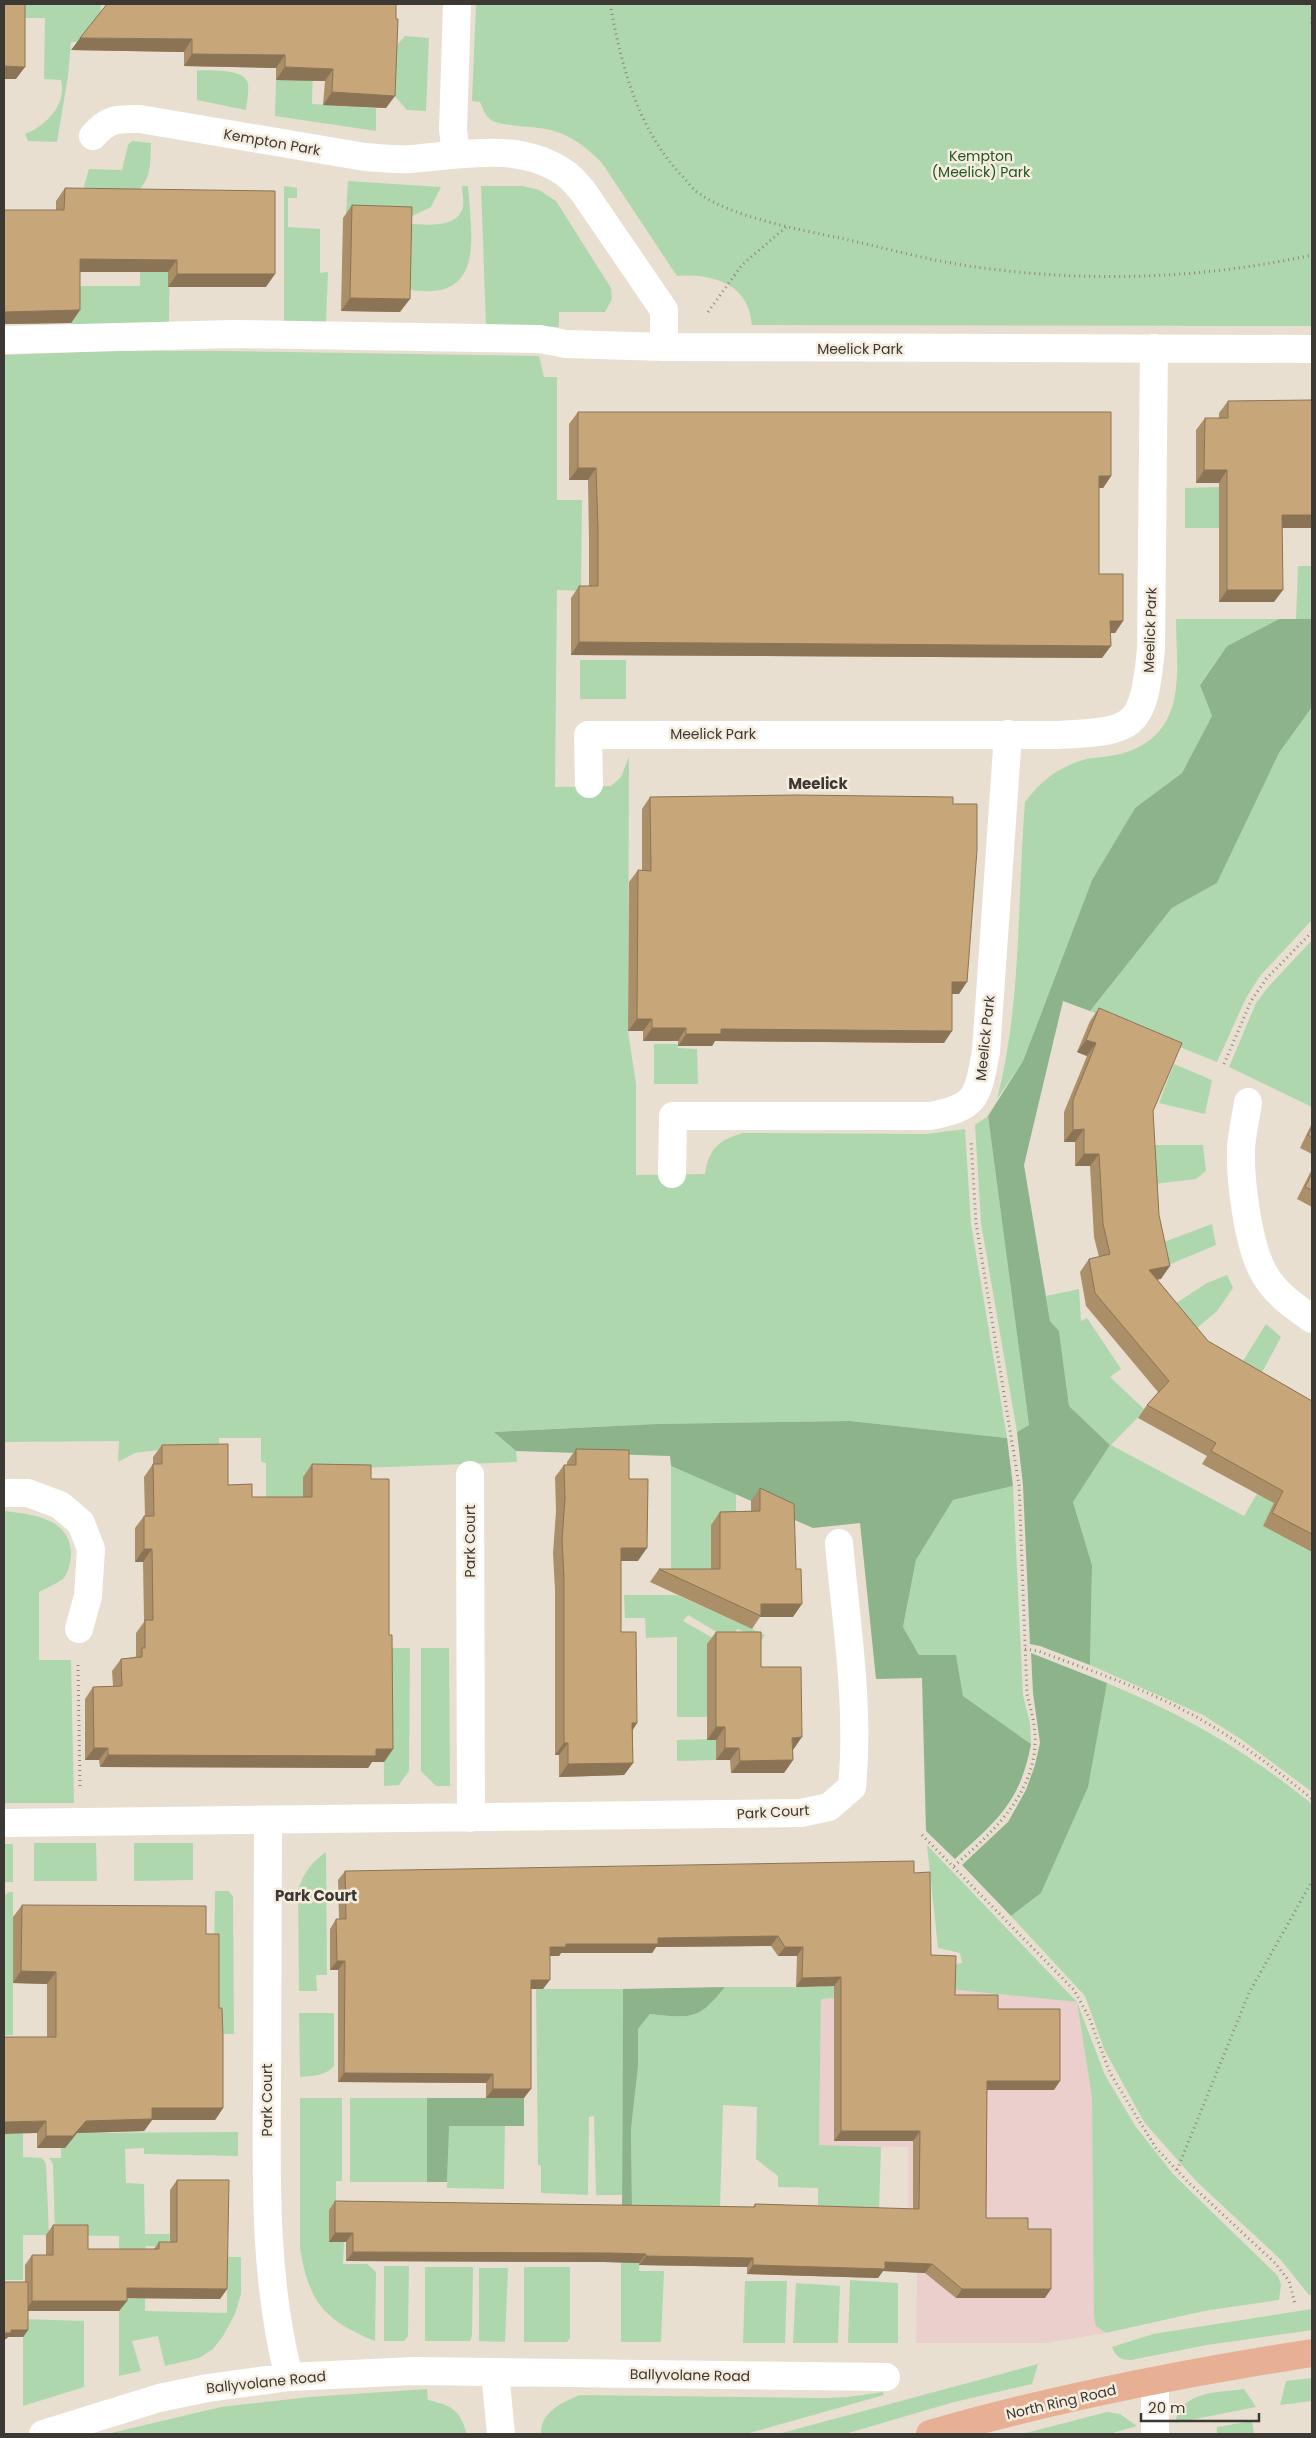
<svg xmlns="http://www.w3.org/2000/svg" width="1316" height="2438" viewBox="0 0 1316 2438" font-family="Poppins,sans-serif">
  <rect width="100%" height="100%" fill="#e8dfd1"/>
  <!-- commercial -->
  <path fill="#eacfcd" d="M924,1986L1077,2002L1092,2098L1096,2326L1106,2333L1045,2343H916L917,2272L908,2233V2147L819,2146L821,1999L871,1995Z"/>
  <!-- green -->
  <path fill="#afd7ae" d="M7,4H101L100,42H71L68,76L57,142L28,141L25,134C47,125 67,104 61,80L44,79L45,18H7Z
    M476,4H1312V326L752,325C751,319 750,311 747,305C735,279 702,274 677,276L602,163C588,149 574,137 554,131C539,126 505,127 493,121C486,118 483,109 480,102L472,101Z
    M405,36L429,38L426,111L407,110L393,94L394,48Z
    M313,66L312,104L376,108V131L275,116L276,79Z
    M197,70C209,71 244,68 248,83C249,91 247,102 246,110L197,100Z
    M132,141L151,143C150,168 152,177 134,196H89L84,186L89,169L122,170L128,145Z
    M348,181L441,187L431,207L410,217L346,214Z
    M284,186L297,188V198H288V227L320,229V273L328,272L326,323L284,322Z
    M462,186H468C472,240 485,304 406,289V224C424,224 457,230 463,207C464,201 462,192 462,186Z
    M481,186H523L539,190L556,201L611,288L612,299L605,312H559V327L486,326Z
    M170,241L169,322L71,325V299L63,286H140V272H147Z
    M112,351H228L539,356L544,377H557V500H582L581,591L557,590L555,787L611,786L621,777L629,757L628,1031L636,1084V1175L705,1174C709,1148 719,1140 743,1133L926,1134L965,1129L971,1224L1007,1438L850,1421L657,1424L495,1432L516,1451L517,1462L363,1468L303,1517L266,1509V1463L261,1462V1438H219V1449H167L135,1453L118,1462L119,1441L4,1442V355Z
    M1251,486L1242,528H1185V488Z
    M1298,566H1312V619H1296Z
    M1176,619H1279L1227,646L1200,684L1212,716L1182,773L1135,808L1092,880L1023,1061L997,1099C1022,1002 1017,901 1025,802C1041,781 1057,768 1083,760C1091,757 1101,758 1110,756C1141,751 1164,736 1173,704C1180,678 1176,646 1176,619Z
    M580,660H626V699H580Z
    M1312,707V920L1260,976L1246,998L1217,1062L1090,1011L1172,908L1217,883L1279,753Z
    M1312,940V1107L1229,1067L1256,1003L1269,986Z
    M654,1044H678V1048L697,1049L698,1084H654Z
    M1174,1064L1212,1080L1205,1114L1159,1103Z
    M988,1116L1029,1425L1017,1432L981,1223L975,1125Z
    M1153,1145H1203L1206,1171L1196,1179L1154,1184Z
    M1212,1224L1216,1245L1166,1266L1161,1243Z
    M1227,1275L1233,1288L1217,1311L1190,1334L1170,1307L1207,1283Z
    M1079,1289L1081,1321L1087,1318L1121,1369L1110,1377L1145,1410L1111,1445L1244,1516L1265,1480L1312,1505L1272,1510L1263,1526L1312,1552V1792L1242,1740L1203,1715L1090,1665L1092,1565L1073,1502L1110,1445L1069,1406L1059,1331L1050,1321L1046,1296Z
    M1266,1324L1281,1337L1258,1380L1238,1369Z
    M671,1466L736,1494V1524L712,1582H671Z
    M1013,1486L1023,1695L1030,1723L1031,1744L963,1696L956,1655H919L903,1627L916,1560L953,1500Z
    M4,1511C32,1514 70,1518 71,1553C71,1561 68,1574 63,1579C56,1584 46,1588 39,1592V1660H71L74,1803H4Z
    M624,1595H677L765,1635L755,1650L748,1633L737,1629L732,1641L688,1615L683,1621L729,1647V1716L716,1760L677,1761V1740L710,1739L709,1717H677V1637L646,1638L645,1618H625Z
    M383,1648H410L409,1771L399,1785L384,1786Z
    M421,1648H449L450,1786H436L421,1771Z
    M1107,1683C1186,1716 1245,1750 1312,1804V2295H1309L1280,2259L1196,2181L1144,2122L1104,2049L1085,1996L1011,1916L1041,1893L1087,1787Z
    M34,1843H96L97,1881H34Z
    M134,1843H193V1880L134,1881Z
    M4,1844H13V1882H4Z
    M927,1845L1077,2002L1105,2075L1136,2127L1173,2174L1278,2276L1281,2285L1279,2300L1204,2311L1106,2333L1096,2326L1094,2317L1092,2098L1077,2002L949,1989L950,1965L962,1963L960,1953L938,1948Z
    M326,1852L327,1975H316L317,1991H299L298,1890C304,1872 311,1863 326,1852Z
    M215,1891H229L233,1897L234,2034H213Z
    M9,1892H13V2035H4V1896Z
    M845,1979L871,1995L821,1999L819,2145L881,2147L879,2210L818,2207V2188L778,2187V2176L756,2159L757,2107L723,2105L720,2210L632,2209L631,2129L638,2067V2029L650,2014C691,2018 698,2021 725,1987H821Z
    M536,1989H623L622,2195H596L594,2116L589,2117L588,2195L541,2193V2166L538,2165Z
    M299,2013H334V2066C326,2076 312,2076 300,2077Z
    M300,2098H342V2181H336V2210L329,2211V2242H344L343,2264H367L376,2272L375,2341C324,2320 309,2303 300,2248Z
    M350,2098H427V2182H350Z
    M61,2105L78,2133L238,2132V2156L144,2154V2148L125,2149L126,2183L144,2184L145,2234H170L169,2247L146,2246L145,2311L227,2313V2257H241V2294L235,2314L223,2336L213,2349L199,2358L165,2366L158,2336L132,2341L141,2371L119,2376V2236L55,2235L53,2164L49,2158H61Z
    M448,2126H505L504,2189L447,2188Z
    M23,2133V2157L42,2158L46,2164L49,2235H23V2280H4V2134Z
    M621,2249H640L639,2271H664L661,2342H621Z
    M384,2266H409L408,2336L404,2341H384Z
    M425,2267H473L472,2336L470,2341H425Z
    M524,2267H570V2338L567,2342H524Z
    M479,2268H508L505,2342L479,2341Z
    M850,2280L898,2283V2343H848Z
    M745,2281H787L785,2343H743Z
    M796,2283L840,2286L838,2343H793Z
    M1312,2309V2330L1207,2345L1131,2360C1120,2360 1116,2357 1112,2347L1153,2334Z
    M23,2319L84,2321V2387L23,2406Z
    M1038,2364L1032,2384L954,2402L845,2434H778Z
    M1312,2378V2401L1280,2405L1286,2381Z
    M427,2389L428,2400C453,2406 459,2409 467,2434H107L221,2407L309,2397Z
    M1244,2389L1256,2407L1175,2423C1182,2390 1217,2393 1244,2389Z
    M883,2392L884,2395L746,2434H541C540,2412 563,2402 580,2395L824,2398L848,2397Z
    M1107,2412L1120,2414L1137,2426L1109,2434H1022Z
    M1252,2421L1254,2434H1217V2427Z"/>
  <!-- forest -->
  <path fill="#8cb38a" d="M1279,619H1312V707L1279,753L1217,883L1172,908L1090,1011L1063,1001L1024,1165L1050,1321L1059,1331L1069,1406L1110,1445L1073,1502L1092,1565L1090,1665L1040,1646L1030,1644L1023,1485L1017,1432L1029,1425L988,1116L1023,1061L1092,880L1135,808L1182,773L1212,716L1200,685L1227,646Z
    M850,1421L1007,1438L1013,1486L953,1500L916,1560L903,1627L919,1655H956L963,1696L1031,1744C1020,1803 997,1820 955,1859L926,1831L922,1678L876,1679L860,1523L813,1528L671,1466L670,1456L516,1451L494,1432L657,1424Z
    M1031,1653L1107,1683L1088,1787L1041,1893L1011,1916L962,1865L1008,1822L1026,1790L1035,1765L1040,1743L1033,1693Z
    M725,1987C698,2021 691,2018 650,2014L638,2029V2067L631,2129L632,2209L622,2214L623,1989Z
    M427,2098H524V2126H449L447,2182H427Z"/>
  <g fill="none" stroke-linecap="round" stroke-linejoin="round">
    <!-- path -->
    <path stroke="#8d877d" stroke-width="3" stroke-dasharray="1 4" stroke-linecap="butt" d="M610,4C622,67 637,128 682,176C688,182 693,190 700,194C732,217 801,230 840,238C885,248 931,261 976,267C1089,283 1202,279 1312,255
      M1312,18L1310,21L1312,23
      M708,312L742,265L786,227
      M1224,1064L1251,1001L1266,979L1312,932
      M1025,1649L1038,1651C1092,1671 1149,1690 1200,1719C1240,1742 1277,1770 1312,1799
      M78,1665L80,1787
      M922,1835L1074,1990L1089,2017L1110,2073L1156,2148L1189,2183L1275,2263L1289,2281L1295,2304
      M954,1866C991,1834 1033,1796 1035,1744C1036,1727 1031,1710 1027,1694L1019,1485L976,1223L971,1140
      M1177,2170L1249,1993L1312,1881"/>
    <!-- minor -->
    <path stroke="#fff" stroke-width="28" d="M93,136C109,118 117,119 140,119L365,157C380,158 396,160 411,159C462,155 521,141 566,174C572,178 577,185 582,190L664,310V347
      M456,153L453,130L457,4
      M4,340L233,334L540,339L566,344L664,347L1312,349
      M589,784L588,735H1058C1136,731 1143,729 1151,649L1154,348
      M1248,1102C1246,1117 1242,1133 1241,1148C1240,1180 1248,1248 1265,1275C1276,1294 1295,1307 1312,1319
      M672,1174L673,1116H930C978,1107 977,1097 986,1052L1008,734
      M470,1475L471,1818
      M4,1493H28L60,1505L81,1523L91,1549L88,1596L79,1629
      M268,1821C268,1911 267,2001 267,2091C266,2187 265,2284 289,2377
      M4,1823L801,1813L829,1807L852,1787C860,1706 846,1623 839,1543
      M495,2372L501,2434
      M43,2434L159,2398L208,2388L289,2377L414,2371L886,2377
      M1155,2434V2381"/>
    <!-- major -->
    <path stroke="#e7b094" stroke-width="28" d="M930,2434C1054,2398 1184,2373 1312,2353"/>
  </g>
  <!-- wall -->
  <path fill="#ab8f68" d="M396,4L386,108L323,105L325,81L276,80V68L184,66V52L71,50Z
    M65,188L266,287H168V272H80V310L71,323L4,324V210H56V201Z
    M352,205L400,312L341,311L343,218Z
    M1228,401L1312,528H1282L1274,602H1219V483H1196V430L1205,418H1219V413Z
    M578,412L1111,476L1103,488H1099V574L1123,621L1115,633H1110L1102,658L571,655V598L579,586H589V540L588,480H569V424Z
    M650,797L959,994H952L944,1043L715,1041L712,1046H678V1041H643V1031H628L629,882L638,870H642V809Z
    M1099,1008L1153,1111L1161,1279H1157L1208,1341L1312,1401V1552L1263,1526L1274,1503L1202,1464L1207,1456L1138,1418L1147,1405L1158,1392L1086,1306L1080,1272L1089,1259L1099,1257L1094,1237L1090,1166H1075V1142H1064V1112L1087,1056L1077,1052L1090,1021Z
    M1312,1123V1154L1300,1148Z
    M1312,1169V1207L1297,1199Z
    M162,1445L228,1485L252,1497H303V1477L312,1464L371,1479L389,1635L393,1749L384,1762H372L368,1768L100,1767L99,1760H85V1699L93,1687L113,1686L112,1671L121,1659L135,1657L136,1656V1633L144,1622L143,1562H135V1528L144,1516H145L144,1477L153,1464V1457Z
    M576,1449L629,1479L638,1561H621V1632L637,1723L633,1730V1763L624,1775L559,1777V1755H555V1590L553,1553L556,1511L555,1477L564,1465H567V1462Z
    M760,1488L793,1617H760L752,1629L650,1582L659,1569H711V1525L720,1512L751,1511V1501Z
    M716,1632L761,1667L793,1750V1760L784,1773H731L730,1760H716V1740H707V1644Z
    M345,1871L914,1873L931,1955L955,1995L998,2009L1054,2090H987L986,2218L1028,2229L1045,2298H956L925,2273L883,2271L878,2278L747,2274V2267L639,2265V2263L604,2262L346,2261V2242H329V2210L335,2201L753,2207L755,2204L913,2209V2141H834V1986L796,1987L797,1956H778L771,1946L656,1947L652,1953H561L559,1956H550L543,1989H531L524,2098H486V2083L338,2082V1970H330V1929L336,1919H339L338,1880Z
    M22,1905L206,1934L219,2008L223,2108L215,2120H152L144,2131L77,2133L65,2148H37V2133L47,2037V1984L13,1983V1917Z
    M177,2180L227,2289L220,2299L127,2298V2301L119,2311H28V2330L23,2337H8L6,2339H4L25,2282V2265L32,2255H46V2235L53,2225L88,2249H154L159,2242H170V2190Z"/>
  <!-- shaded-wall -->
  <path fill="#8b7455" d="M80,38L192,39L184,52L71,50Z
    M192,54L285,55L276,68L184,66Z
    M4,66L25,67L16,79H4Z
    M285,67L333,69L325,81L276,80Z
    M332,92L395,96L386,108L323,105Z
    M80,259L177,260L168,272H71Z
    M177,274H275L266,287H168Z
    M350,298L410,299L400,312L341,311Z
    M80,310L71,323L4,324V312Z
    M578,468H596L588,480H569Z
    M1204,470H1227L1219,483H1196Z
    M1099,476H1111L1103,488H1091Z
    M1282,515H1312V528H1273Z
    M1227,590H1283L1274,602H1219Z
    M1110,621H1123L1115,633H1102Z
    M579,642L1111,646L1102,658L571,655Z
    M952,982H967L959,994H944Z
    M637,1019H652L643,1031H628Z
    M652,1028H686L678,1041H643Z
    M721,1029L952,1031L944,1043L715,1041L712,1046H678L686,1034Z
    M1086,1040L1096,1043L1087,1056L1077,1052Z
    M1084,1129L1075,1142H1064L1073,1130Z
    M1084,1154H1099L1090,1166H1075Z
    M1170,1266L1161,1279L1140,1283L1149,1270Z
    M621,1548H647L638,1561H613Z
    M144,1549H152L143,1562H135Z
    M761,1604H802L793,1617H760Z
    M632,1723H637L628,1736Z
    M716,1727H725L716,1740H707Z
    M802,1737L793,1750L792,1738Z
    M564,1743H568L559,1755H555Z
    M94,1748H108L99,1760H85Z
    M725,1748H739L730,1760H716Z
    M393,1749L384,1762H372L368,1768L100,1767L108,1755Z
    M793,1760L784,1773H731L740,1761Z
    M633,1763L624,1775L559,1777L568,1764Z
    M778,1936L771,1946L656,1947L652,1953H561L559,1956H543L550,1947L566,1944L658,1938Z
    M785,1947H803L797,1956H778Z
    M337,1961H345L338,1970H330Z
    M21,1971L56,1972L47,1984L13,1983Z
    M841,1977L834,1986L796,1987L802,1978Z
    M531,1980H550L543,1989H524Z
    M344,2073L493,2074L486,2083L338,2082Z
    M987,2081H1060L1054,2090H980Z
    M493,2089H531L524,2098H486Z
    M152,2108H223L215,2120H152L144,2131L77,2133L65,2148H37L46,2136L86,2121Z
    M46,2121L37,2133L4,2134V2122Z
    M841,2131H920L913,2141H834Z
    M335,2233H353L346,2242H329Z
    M353,2252L610,2253L646,2254L639,2263L604,2262L346,2261Z
    M646,2256L753,2258L747,2267L639,2265Z
    M885,2262L932,2264L925,2273L883,2271L878,2278L747,2274L753,2265Z
    M127,2288L227,2289L220,2299L119,2298Z
    M962,2289H1051L1045,2298H956Z
    M32,2301H127L119,2311H25Z
    M11,2330H28L23,2337H8L6,2339H4V2333Z"/>
  <!-- building -->
  <path fill="#c7a679" stroke="#8b7455" d="M4,4H25V67L4,66Z
    M107,4H396V19H398L395,96L332,92L333,69L285,67V55L192,54V39L80,38Z
    M65,188L275,191V274H177V260L80,259V310L4,312V210H64Z
    M352,205L412,207L410,299L350,298Z
    M1312,400V515H1282L1283,590H1227V470H1204L1205,418H1228V401Z
    M578,412H1111V476H1099V574H1123V621H1110L1111,646L579,642V586H598V528L596,468H578Z
    M797,795L953,797V804H977V850L967,982H952V1031L721,1029V1034H686V1028H652V1019H637L638,870L651,871L650,797Z
    M1099,1008L1182,1043L1153,1111L1159,1215L1170,1266L1149,1270L1208,1341L1312,1401V1534L1272,1513L1283,1491L1211,1451L1216,1443L1147,1405L1169,1381L1095,1293L1089,1259L1110,1254L1103,1224L1099,1154H1084V1129L1073,1130V1100L1096,1043L1086,1040Z
    M1312,1127V1137L1308,1135Z
    M1312,1173V1190L1305,1187Z
    M228,1444V1485L252,1484V1497H312V1464L371,1465V1479H389V1635H392L393,1749H376V1756L108,1755V1748H94L93,1687L122,1686L121,1659L142,1657V1648H145V1620H153L152,1549H144V1516H154L153,1464H162V1445Z
    M576,1449L629,1450V1479H648L647,1548H621V1632H636L637,1723H632L633,1763L568,1764V1743H564V1577L562,1540L565,1498L564,1465H576Z
    M760,1488L794,1504L796,1569H801L802,1604H761V1616L659,1569H720V1512L760,1511Z
    M716,1632H761V1667H801L802,1737L792,1738L793,1760L740,1761L739,1748H725V1727H716Z
    M914,1861V1873L930,1872L931,1955L956,1956L955,1995H998V2009H1060V2081H987L986,2218H1028V2229H1051V2289H962L932,2264L885,2262V2269L753,2265V2258L646,2256V2254L610,2253L353,2252V2233H335V2201L755,2207V2204L919,2209L920,2131H841V1977L802,1978L803,1947H785L778,1936L658,1938V1944H566V1947H550V1980H531V2089H493V2074L344,2073L345,1961H337L336,1919H346L345,1871Z
    M22,1905L206,1906V1934H219V2008H222L223,2037V2108H152V2119L86,2121L73,2136H46V2121L4,2122V2037H56V1972L21,1971Z
    M177,2180H229L227,2289L127,2288V2301H32V2255H53V2225H88V2249H159V2242H177Z
    M4,2282H28V2330H11V2333H4Z"/>
  <g text-anchor="middle" stroke-width="5" stroke-linejoin="round" paint-order="stroke">
    <!-- street labels -->
    <g font-size="14" fill="#3c3833" stroke="#f6ecde">
      <text transform="translate(272 142) rotate(10)" y="5">Kempton Park</text>
      <text x="860" y="354">Meelick Park</text>
      <text transform="translate(1150 630) rotate(-88)" y="5">Meelick Park</text>
      <text x="713" y="739">Meelick Park</text>
      <text transform="translate(985 1038) rotate(-84)" y="5">Meelick Park</text>
      <text transform="translate(470 1541) rotate(-90)" y="5">Park Court</text>
      <text transform="translate(773 1812) rotate(-3)" y="5">Park Court</text>
      <text transform="translate(267 2100) rotate(-90)" y="5">Park Court</text>
      <text transform="translate(690 2375) rotate(1)" y="5">Ballyvolane Road</text>
      <text transform="translate(266 2382) rotate(-6)" y="5">Ballyvolane Road</text>
      <text transform="translate(1061 2402) rotate(-13)" y="5">North Ring Road</text>
    </g>
    <!-- park labels -->
    <g font-size="14" fill="#1f5622" stroke="#f6ecde">
      <text x="981" y="161">Kempton<tspan x="981" dy="16">(Meelick) Park</tspan></text>
    </g>
    <!-- neighbourhood labels -->
    <g font-size="15" font-weight="bold" fill="#3c3833" stroke="#f6ecde">
      <text x="818" y="789">Meelick</text>
      <text x="316" y="1901">Park Court</text>
    </g>
  </g>
  <!-- border -->
  <rect width="1316" height="2438" fill="none" stroke="#3c3833" stroke-width="10"/>
  <!-- scale -->
  <path d="M1141 2413v8h118v-8" fill="none" stroke="#3c3833" stroke-width="2.5"/>
  <text x="1148" y="2413" font-size="15" fill="#3c3833" stroke="#f6ecde" stroke-width="4" paint-order="stroke">20 m</text>
</svg>
